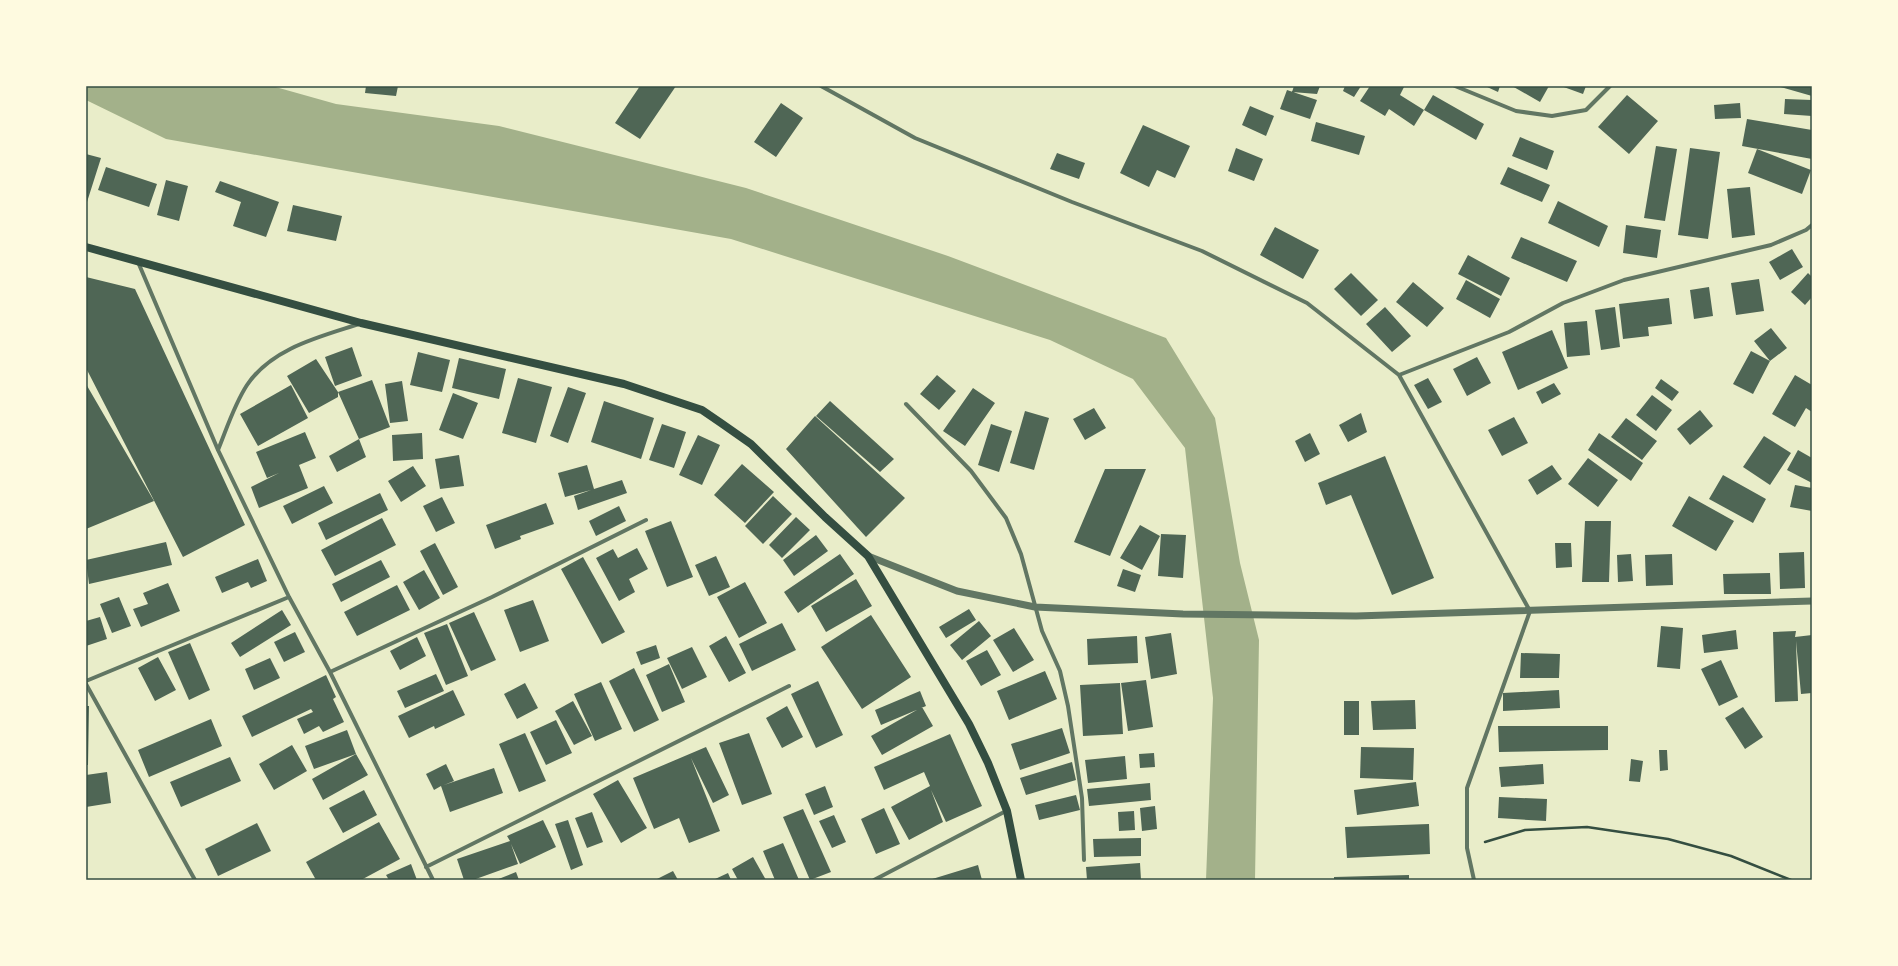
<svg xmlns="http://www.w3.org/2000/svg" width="1898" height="966" viewBox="0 0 1898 966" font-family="Lato,sans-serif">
  <rect width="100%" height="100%" fill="#e9edc9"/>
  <!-- water -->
  <path fill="#a3b18a" d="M86,86H272L336,104L499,126L746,188L948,256L1166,338L1215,418L1240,563L1259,640L1255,880H1206L1213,698L1185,448L1133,379L1050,340L731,239L166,139L86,100Z"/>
  <!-- building -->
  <path fill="#4f6655" d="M366,86H398L396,96L365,93Z
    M640,86H676L640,139L615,123Z
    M1294,86H1320L1317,94L1292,92Z
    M1345,86H1361L1354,97L1343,91Z
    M1370,86H1402L1404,87L1400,95L1424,110L1433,95L1484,124L1476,140L1424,110L1414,126L1389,109L1385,116L1360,101Z
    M1485,86H1500L1498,92Z
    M1512,86H1549L1540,102Z
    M1561,86H1586L1583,94Z
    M1777,86H1812V96Z
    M1287,90L1317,100L1310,119L1280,109Z
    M1627,95L1658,121L1629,154L1598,127Z
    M1785,99L1812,100V116L1784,114Z
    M781,103L803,118L776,157L754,142Z
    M1740,103L1741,118L1715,119L1714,105Z
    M1250,106L1274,116L1266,136L1242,125Z
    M1747,119L1812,130V159L1742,146Z
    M1316,122L1365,136L1359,155L1311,141Z
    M1143,125L1190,146L1175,178L1157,170L1149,187L1120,173Z
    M1520,137L1554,151L1547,170L1512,156Z
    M1656,146L1677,149L1665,221L1644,218Z
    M1236,148L1263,159L1254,181L1228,171Z
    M1690,148L1720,152L1708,239L1678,235Z
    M1757,149L1811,170L1802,194L1748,173Z
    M1057,153L1085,163L1079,179L1050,169Z
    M86,154L101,158L87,202H86Z
    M106,167L157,184L149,207L98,190Z
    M1508,167L1550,185L1542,202L1500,184Z
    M166,180L188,186L179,221L157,215Z
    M220,181L279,202L266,237L233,226L241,202L215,192Z
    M1750,187L1755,235L1732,238L1727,189Z
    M1558,201L1608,226L1599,247L1548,223Z
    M293,205L342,216L336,241L287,231Z
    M1626,225L1661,230L1657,258L1623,253Z
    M1275,227L1319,250L1303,279L1260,255Z
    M1521,237L1577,261L1567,282L1511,258Z
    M1792,249L1803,267L1780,280L1769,262Z
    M1468,255L1510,278L1501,296L1458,274Z
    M1351,273L1378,300L1361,316L1334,289Z
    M1808,273L1812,277V297L1805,305L1791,292Z
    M86,277L135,289L245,525L183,557L86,368Z
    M1759,279L1764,311L1736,315L1731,283Z
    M1466,280L1500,299L1490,318L1456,299Z
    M1413,282L1444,308L1427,327L1396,302Z
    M1709,287L1713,316L1694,319L1690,290Z
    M1669,298L1672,324L1648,327L1649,336L1623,339L1619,304Z
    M1385,307L1411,336L1392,352L1366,324Z
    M1615,307L1620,347L1601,350L1595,310Z
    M1587,321L1590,355L1567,357L1564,323Z
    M1771,328L1787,348L1770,361L1754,341Z
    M1552,330L1568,368L1518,390L1502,352Z
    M352,347L362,376L335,386L325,357Z
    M1751,351L1770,361L1753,394L1733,384Z
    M418,352L450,360L442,392L410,385Z
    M1477,357L1491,383L1467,396L1453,369Z
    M459,358L506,369L499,399L452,388Z
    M316,359L338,392L372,380L390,427L359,439L338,392V397L309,413L287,376Z
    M937,375L956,391L939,410L920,394Z
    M1795,375L1812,385V412L1806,408L1795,427L1772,414Z
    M518,378L552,387L536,443L502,433Z
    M1428,378L1442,402L1428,409L1414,385Z
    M1661,379L1679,392L1672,401L1655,388Z
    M402,381L408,421L390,423L385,384Z
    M1554,383L1561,394L1542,404L1536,392Z
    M86,384L154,501L86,529Z
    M291,385L308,418L258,446L240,414Z
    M568,387L586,393L568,443L550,436Z
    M973,388L995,403L965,446L943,431Z
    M453,393L478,403L463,439L439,430Z
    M1652,395L1672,410L1656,431L1636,415Z
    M604,401L654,418L641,459L591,442Z
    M830,401L894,459L880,472L816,416Z
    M1094,408L1106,428L1085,440L1073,419Z
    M1700,410L1713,426L1690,445L1677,429Z
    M1025,411L1049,418L1034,470L1010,463Z
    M1361,413L1367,432L1348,442L1339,425Z
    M815,416L905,498L866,537L786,449Z
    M1514,417L1528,443L1502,456L1488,430Z
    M1626,418L1657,441L1642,460L1611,437Z
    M662,424L686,432L674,468L649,460Z
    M991,424L1012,431L999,472L978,465Z
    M305,432L316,458L299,465L308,488L259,508L251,487L279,473L267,478L256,452Z
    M422,433L423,459L393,461L392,435Z
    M1310,433L1320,454L1305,462L1295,441Z
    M1599,433L1643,463L1631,481L1588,450Z
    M698,435L720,445L702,485L679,475Z
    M1764,436L1791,453L1770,485L1743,467Z
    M359,439L366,457L337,472L329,456Z
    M1798,450L1812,458V483L1787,470Z
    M459,455L464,486L440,489L435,459Z
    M1385,456L1434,578L1392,595L1351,495L1326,505L1318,483Z
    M1588,458L1618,480L1598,507L1568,484Z
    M742,464L774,492L745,523L714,495Z
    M587,465L594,489L622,480L627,493L578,510L574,496L591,490L565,497L558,473Z
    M1552,465L1562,479L1537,495L1528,480Z
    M413,466L426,486L401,502L388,481Z
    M1105,469H1146L1110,556L1074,542Z
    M1723,475L1766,499L1753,523L1709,499Z
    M1795,485L1812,488V511L1790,507Z
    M324,486L333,503L292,524L283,506Z
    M380,493L388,510L326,540L318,523Z
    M773,496L792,514L763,544L745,526Z
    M1689,496L1734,521L1716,551L1672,526Z
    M442,497L455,523L436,532L423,506Z
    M546,503L554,524L520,536L521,539L495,549L486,525Z
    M619,506L626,521L596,536L589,521Z
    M796,517L810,530L782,558L769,545Z
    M382,518L396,545L335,576L321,550Z
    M671,521L693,577L667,587L645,531Z
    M1585,521H1611L1609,582H1582Z
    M1140,525L1160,536L1142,570L1120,558Z
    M1161,534L1186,535L1183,578L1158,576Z
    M816,535L828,551L794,576L783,560Z
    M166,542L172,565L89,584L86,560Z
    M435,543L458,587L443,595L420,551Z
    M1555,543H1571L1572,567L1556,568Z
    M637,548L648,569L629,579L635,592L619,601L596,558L613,549L618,558Z
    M1804,552L1805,588L1780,589L1779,553Z
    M840,554L854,574L798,613L784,592Z
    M1631,554L1633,581L1618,582L1617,555Z
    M1672,554L1673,585L1646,586L1645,555Z
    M716,556L730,587L709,596L695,565Z
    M583,557L625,632L602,644L561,569Z
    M258,559L267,581L251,588L248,582L222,593L215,577Z
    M381,560L390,577L341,602L332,584Z
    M1123,569L1141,575L1135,592L1117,586Z
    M424,570L440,598L419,610L403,582Z
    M1770,573L1771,594H1724L1723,574Z
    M856,579L872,606L826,632L811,606Z
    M745,582L767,623L739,638L717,597Z
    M168,583L180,611L141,627L133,609L148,604L143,593Z
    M397,585L410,610L357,636L344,612Z
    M119,597L131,626L112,633L100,604Z
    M533,600L549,641L520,652L504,610Z
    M969,609L976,620L946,638L939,627Z
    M282,610L291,625L240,657L231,643Z
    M474,612L496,660L471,671L449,623Z
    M871,615L911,677L862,709L821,647Z
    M100,617L107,639L86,646V621Z
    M979,621L991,636L962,660L950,645Z
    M782,623L796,650L752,671L739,644Z
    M447,624L468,676L446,685L424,633Z
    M1661,626L1683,628L1680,669L1657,667Z
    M1014,628L1034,660L1013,672L993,640Z
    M1736,630L1738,649L1704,653L1702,635Z
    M1796,631L1795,637L1812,635V693L1801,694L1796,641L1798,701L1775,702L1773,632Z
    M295,632L305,652L284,662L274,642Z
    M1171,633L1177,674L1151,679L1145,637Z
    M726,636L746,673L729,682L709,646Z
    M1137,636L1138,663L1088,665L1087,639Z
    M417,637L426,656L400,670L390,651Z
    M190,643L210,690L189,700L168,652Z
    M656,645L660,658L641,665L636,652Z
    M692,647L707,677L682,689L667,658Z
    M987,650L1001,675L981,686L966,661Z
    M1521,653L1560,654L1559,678H1520Z
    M158,657L176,690L155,701L138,668Z
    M270,658L280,678L254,690L245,669Z
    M1721,660L1738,697L1719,706L1701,669Z
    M669,664L685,702L662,712L646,675Z
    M634,668L659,720L634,732L609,681Z
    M1045,671L1057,699L1009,720L997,691Z
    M436,674L444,691L405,708L397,691Z
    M326,675L336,697L333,699L344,722L323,732L319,726L304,734L297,719L313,712L311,709L252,737L242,716Z
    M1146,680L1153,727L1128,731L1121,683Z
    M818,681L843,735L816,748L791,694Z
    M601,682L622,729L595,741L574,694Z
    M525,683L538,708L517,719L504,694Z
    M1120,683L1123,734L1083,736L1080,685Z
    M453,690L465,715L435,729L434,726L409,738L398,716Z
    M1559,690L1560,708L1503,711V693Z
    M920,691L926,706L881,725L875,710Z
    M1415,700L1416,729L1373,730L1371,701Z
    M573,701L592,736L574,745L555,711Z
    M1344,701H1359V735H1344Z
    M86,706H89L88,765H86Z
    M787,706L803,737L782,748L766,718Z
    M922,707L933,726L882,755L871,736Z
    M1743,707L1763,737L1745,749L1725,718Z
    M211,719L222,746L149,777L138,750Z
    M556,720L572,753L546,765L530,732Z
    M1498,726H1608V750L1499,752Z
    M1062,728L1070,753L1020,770L1011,744Z
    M347,730L356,754L368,775L323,800L312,779L356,754L314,769L305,746Z
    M525,733L546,781L519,792L499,744Z
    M749,733L772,794L742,805L719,743Z
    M950,734L982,806L946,822L931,790L943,822L909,840L891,807L930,786L924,772L884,790L874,767Z
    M292,745L307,771L274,790L259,764Z
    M706,747L729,795L713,803L691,758L720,831L689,843L679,818L654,829L633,778Z
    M1361,747L1414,748L1413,780L1360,778Z
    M1659,750H1667L1668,770L1660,771Z
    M1154,753L1155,767L1140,768L1139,754Z
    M1125,756L1127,779L1088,783L1085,760Z
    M230,757L241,781L181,807L170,782Z
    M1631,759L1643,761L1640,782L1629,781Z
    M1072,762L1076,780L1026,795L1020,778Z
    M446,764L454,781L444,785L494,768L503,793L450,812L441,786L434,790L426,774Z
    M1543,764L1544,784L1501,787L1499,767Z
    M107,772L111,803L86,807V775Z
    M618,780L647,828L621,843L593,794Z
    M1416,782L1419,806L1357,815L1354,790Z
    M1150,783L1151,800L1089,806L1087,789Z
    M825,786L833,807L814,815L805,794Z
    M364,790L377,815L343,833L329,808Z
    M1076,795L1080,810L1039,820L1035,805Z
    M1499,797L1547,799L1546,821L1498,818Z
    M1155,806L1157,829L1142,831L1140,808Z
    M884,808L900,844L876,854L861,819Z
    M803,809L831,872L810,880L783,817Z
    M1134,811L1135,830L1119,831L1118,812Z
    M592,812L603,842L587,848L575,818Z
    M834,815L846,842L832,848L819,821Z
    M543,820L556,847L520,864L511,844L518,864L473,880H464L457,859L510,841L507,836Z
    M568,820L583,865L571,870L555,824Z
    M379,822L400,859L361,880H316L306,862Z
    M257,823L271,851L218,876L205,849Z
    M1429,824L1430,854L1347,858L1345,827Z
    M1141,838V856L1094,857L1093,839Z
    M783,843L799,880H775L763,851Z
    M753,857L766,880H738L732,869Z
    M1140,863L1141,880H1087L1086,867Z
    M411,864L417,880H389L386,875Z
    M978,865L982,880H929Z
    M673,871L678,880H655Z
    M516,872L519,880H496Z
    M728,873L731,880H713Z
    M1409,875V880H1334V877Z"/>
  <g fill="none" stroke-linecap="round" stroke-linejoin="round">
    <!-- path -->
    <path stroke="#344e41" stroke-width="2.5" d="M1485,842L1525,830L1587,827L1668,839L1731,856L1791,880"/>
    <!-- minor -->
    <path stroke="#617663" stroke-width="4" d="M821,86L915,138L1072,202L1202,251L1307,303L1399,375L1530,611L1467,788V848L1474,880
      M1455,86L1516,111L1552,116L1586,110L1610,86
      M138,262L218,450L289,597L330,672L433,880
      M1399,375L1509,332L1563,303L1624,280L1771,245L1806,230L1812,225
      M906,404L971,471L1006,518L1021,554L1042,631L1060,671L1068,706L1082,798L1084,860
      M218,450C227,428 234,405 247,385C272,348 319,337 359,324
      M330,672L492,597L646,520
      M86,681L289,597
      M86,684L195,880
      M426,867L789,686
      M874,880L1006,811"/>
    <!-- tertiary -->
    <path stroke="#617663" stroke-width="7" d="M868,556L957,591L1035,607L1183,614L1356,616L1812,601"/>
    <!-- secondary -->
    <path stroke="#344e41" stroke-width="8" d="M86,247L361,323L624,384L702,410L721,423L751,444L825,517L868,556L969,724L988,763L1007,811L1021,880"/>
  </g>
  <!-- border -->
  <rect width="1898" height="966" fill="none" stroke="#fefae0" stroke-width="174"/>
  <rect x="87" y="87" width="1724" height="792" fill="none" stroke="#344e41" stroke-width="1.5"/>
</svg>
